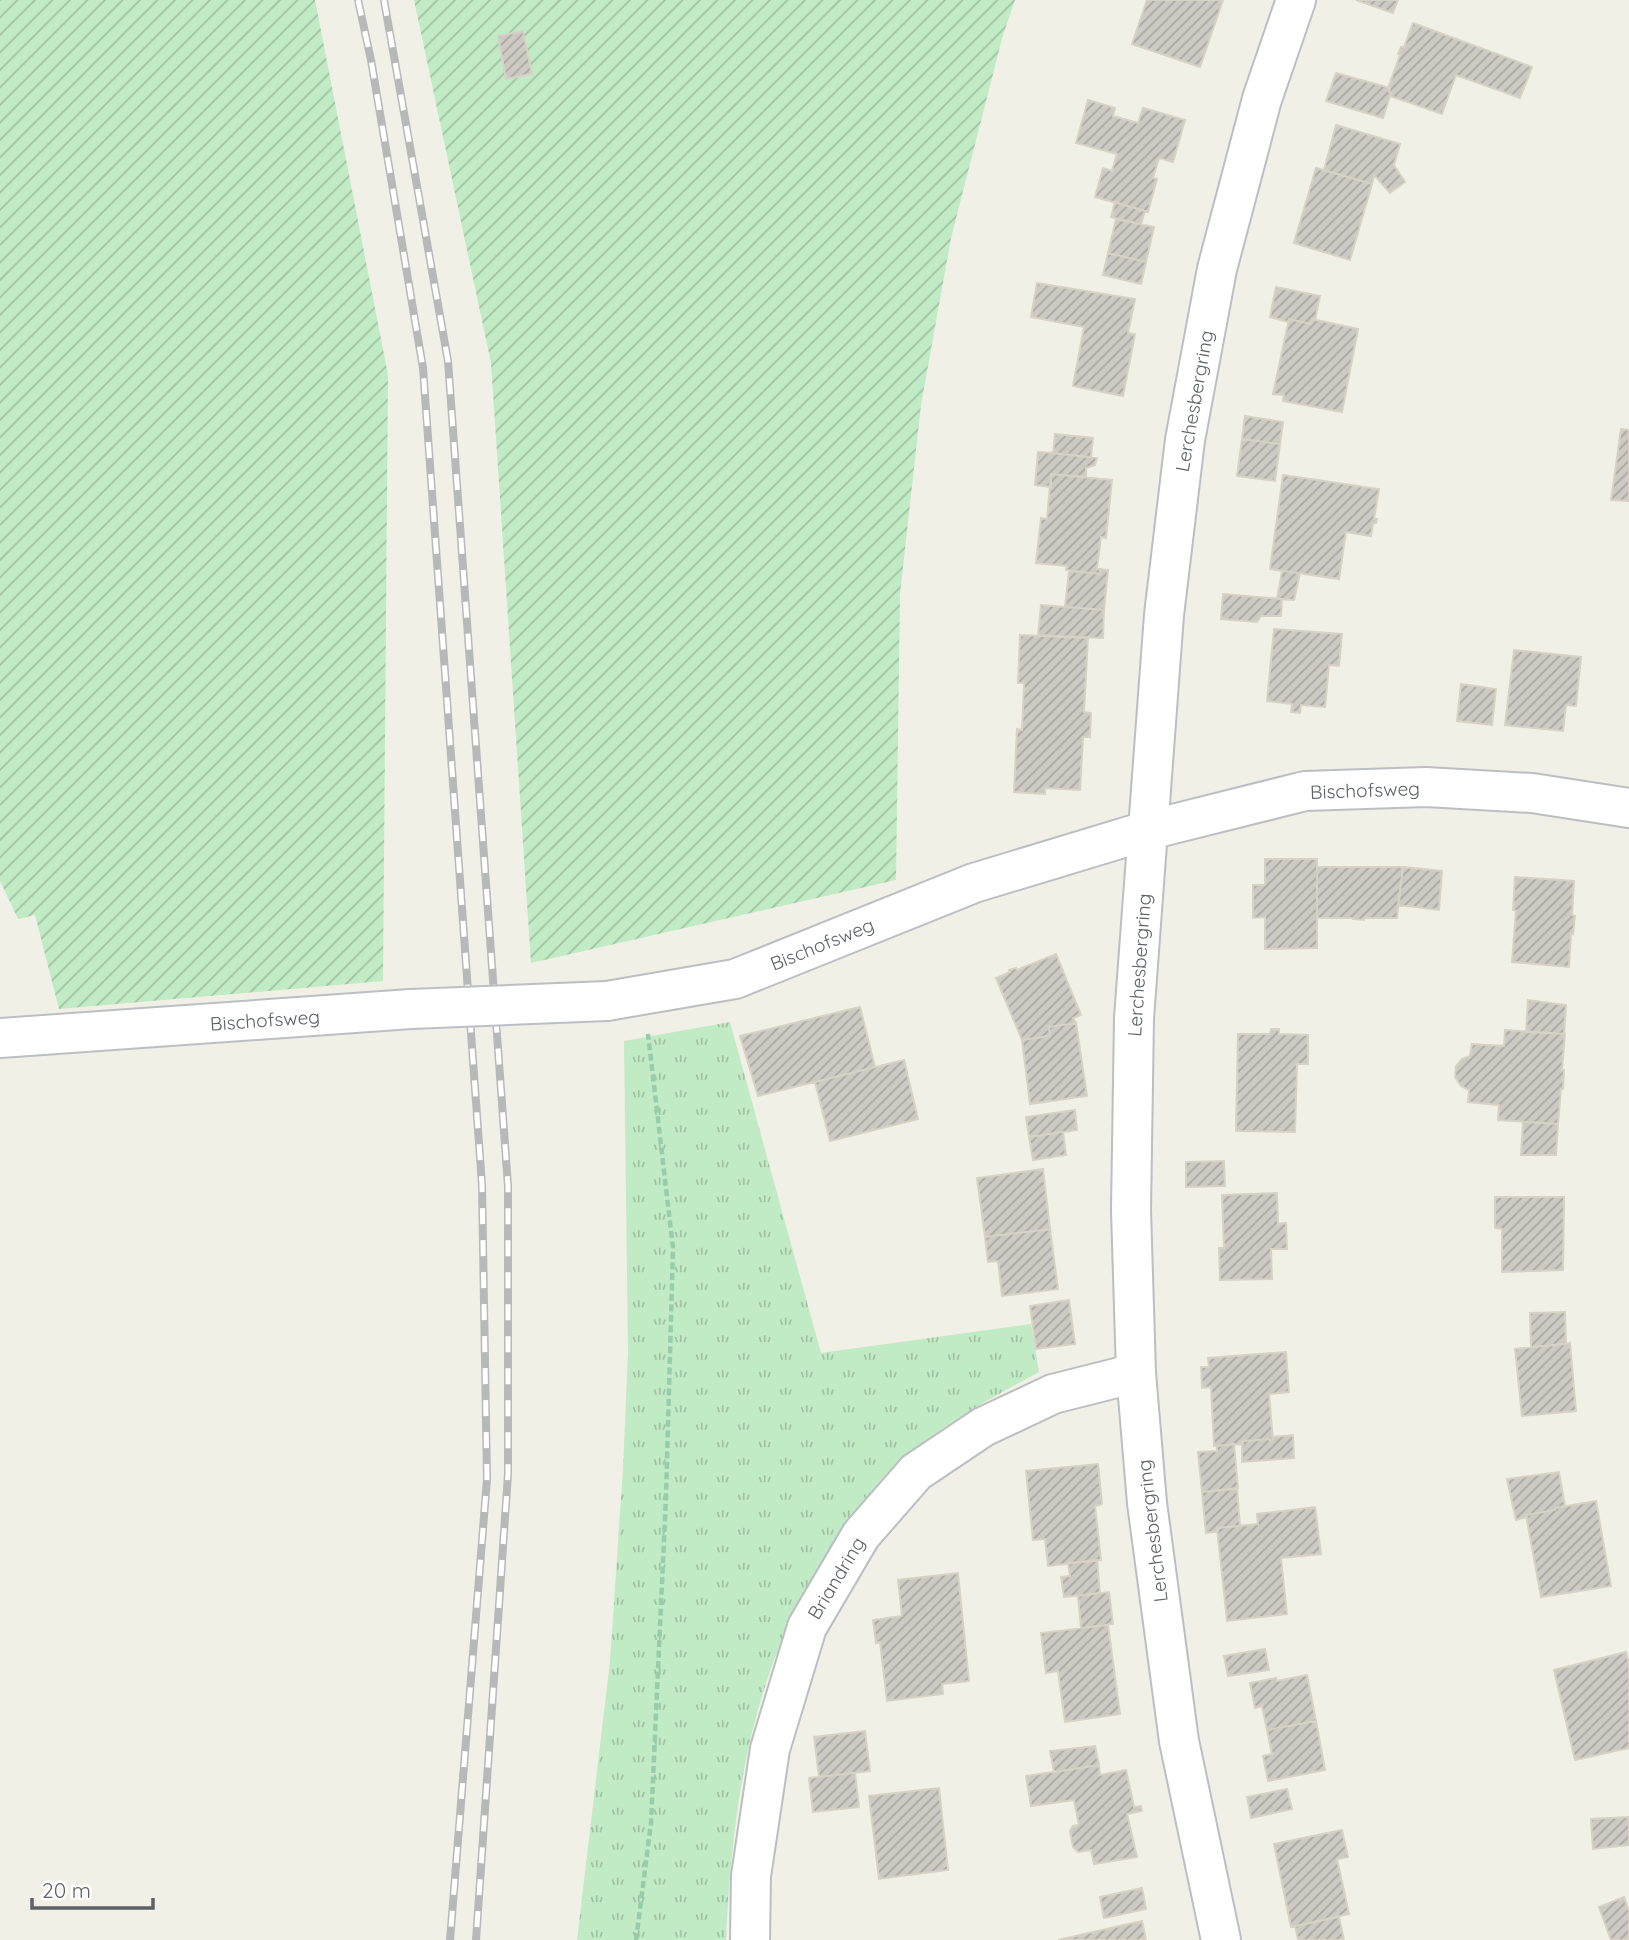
<svg xmlns="http://www.w3.org/2000/svg" width="1629" height="1940" viewBox="0 0 1629 1940" font-family="Quicksand,sans-serif">
  <defs>
    <pattern id="grass-tufts" width="24" height="20" patternUnits="userSpaceOnUse" patternTransform="scale(1.75)"><rect width="24" height="20" fill="#c1ebc4"/><path d="M3 7l-1-3M5 7V3M7 7l1-3M15 17l-1-3M17 17v-4M19 17l1-3" fill="none" stroke="#a0c2a3"/></pattern>
    <pattern id="garden-furrows" width="10" height="10" patternUnits="userSpaceOnUse" patternTransform="scale(1.75)"><rect width="10" height="10" fill="#c1ebc4"/><path d="M-1 1l2-2M0 10L10 0M9 11l2-2" fill="none" stroke="#a0c2a3"/></pattern>
    <pattern id="building-hatch" width="6" height="6" patternUnits="userSpaceOnUse" patternTransform="scale(1.75)"><rect width="6" height="6" fill="#cdcac3"/><path d="M-1 1l2-2M0 6l6-6M5 7l2-2" fill="none" stroke="#aaa7a2"/></pattern>
  </defs>
  <rect width="100%" height="100%" fill="#f1f0e6"/>
  <!-- grass -->
  <path fill="url(#grass-tufts)" d="M730,1022L821,1353L1031,1324L1039,1372C996,1396 951,1419 913,1451C881,1477 857,1511 835,1545C811,1582 789,1621 773,1663C741,1750 730,1848 726,1940H577L610,1661L623,1468L628,1353L624,1041Z"/>
  <!-- garden -->
  <path fill="url(#garden-furrows)" d="M0,0H315L388,375L383,981L59,1009L35,915L18,919L0,881Z
    M414,0H1015L1003,35L951,238L921,405L900,594L896,880L531,963L491,363Z"/>
  <!-- building -->
  <path fill="url(#building-hatch)" stroke="#d7d2c4" stroke-width="2" d="M1147,0H1223L1200,67L1132,44Z
    M1356,0H1398L1393,13Z
    M1413,23L1532,67L1520,98L1456,75L1442,114L1390,96L1391,93L1389,92L1390,88H1388L1400,55L1398,54L1401,47H1404Z
    M523,31L532,74L506,79L498,36Z
    M1336,73L1390,88L1389,92L1391,93L1383,118L1326,101Z
    M1088,100L1115,108L1113,116L1138,123L1143,108L1185,120L1173,162L1159,158L1153,178L1157,179L1148,212L1095,197L1103,168L1112,171L1117,154L1076,143Z
    M1336,125L1400,144L1394,165L1405,182L1390,193L1374,175L1372,184L1324,170Z
    M1316,168L1372,184L1350,260L1294,243Z
    M1115,202L1145,211L1141,224L1111,217Z
    M1116,219L1154,227L1146,262L1108,253Z
    M1108,253L1146,262L1141,284L1103,275Z
    M1037,283L1135,299L1128,333L1135,334L1123,396L1073,386L1084,327L1031,317Z
    M1276,287L1320,296L1315,320L1312,319L1311,324L1289,319L1288,322L1270,317Z
    M1289,319L1311,324L1312,319L1358,329L1342,412L1283,401L1284,395L1273,394Z
    M1245,416L1283,422L1280,444L1242,439Z
    M1621,429L1629,430V501L1611,500Z
    M1055,434L1093,438L1091,457L1053,453Z
    M1242,439L1280,444L1275,481L1237,476Z
    M1038,452L1053,453L1097,458L1095,465L1086,468V477L1051,474V487L1035,485Z
    M1051,474L1112,480L1106,538L1101,537L1097,569H1100V574L1066,570L1067,566L1036,563L1041,518L1047,519Z
    M1283,475L1379,489L1374,519H1377L1376,523H1373L1371,536L1346,532L1339,579L1270,569Z
    M1100,569L1108,570L1104,610L1065,607L1069,571L1100,574Z
    M1282,571L1300,573L1294,600L1277,599Z
    M1223,594L1282,599L1281,616H1261L1257,622L1221,619Z
    M1041,605L1104,610L1103,638L1038,635Z
    M1274,629L1342,634L1339,666L1329,665L1325,707L1301,705L1300,713L1291,712L1292,704L1267,701Z
    M1020,635L1088,638L1084,712L1091,713L1090,737H1083L1080,790L1045,788V794L1014,792L1017,729L1022,730L1024,683H1018Z
    M1514,650L1581,657L1576,706L1566,705L1563,731L1505,725Z
    M1461,684L1496,689L1492,725L1457,721Z
    M1265,859H1317V948L1265,949V917L1253,918V885H1265Z
    M1317,867H1403L1397,918H1364V920L1353,919V918H1317Z
    M1403,867L1442,871L1439,910L1398,905Z
    M1515,877L1574,881L1572,915L1575,916L1573,934H1571L1569,967L1512,962L1516,911L1513,910Z
    M1056,954L1081,1015L1073,1018L1076,1023L1049,1027L1050,1036L1022,1040L996,978L1010,972L1009,970L1016,968L1017,970Z
    M1528,1000L1566,1005L1564,1034L1526,1032Z
    M860,1007L875,1067L758,1096L740,1036Z
    M1076,1023L1087,1096L1030,1104L1022,1040L1050,1036L1049,1027Z
    M1271,1029H1279V1034L1308,1035V1064H1297L1295,1132L1236,1131L1238,1034H1270Z
    M1505,1030L1565,1034L1562,1070H1564L1563,1089H1561L1558,1124L1498,1120L1499,1105L1468,1102L1469,1090L1461,1086L1455,1077L1456,1066L1462,1059L1470,1056L1472,1044L1504,1046Z
    M904,1060L918,1119L830,1141L815,1082Z
    M1075,1110L1077,1130L1029,1137L1026,1117Z
    M1523,1122L1558,1124L1556,1155H1521Z
    M1063,1132L1066,1155L1033,1160L1029,1137Z
    M1224,1161L1225,1186L1186,1187V1162Z
    M1043,1169L1050,1229L985,1237L977,1178Z
    M1277,1193L1278,1224L1286,1223L1287,1249H1271L1272,1279L1220,1280L1219,1248H1224L1222,1195Z
    M1495,1197H1564L1563,1270L1502,1272V1229L1495,1228Z
    M1050,1229L1058,1289L1002,1296L998,1261L988,1262L985,1237Z
    M1069,1300L1075,1344L1036,1349L1030,1306Z
    M1565,1312L1566,1344L1531,1347L1530,1313Z
    M1570,1343L1576,1411L1522,1416L1515,1349Z
    M1286,1352L1289,1392L1269,1394L1273,1441L1270,1442V1439L1242,1441L1243,1444L1214,1446L1211,1387L1202,1388L1201,1367H1209L1208,1358Z
    M1293,1435L1294,1458L1242,1462V1441L1270,1439V1442L1273,1441L1272,1437Z
    M1234,1444L1238,1488L1202,1492L1198,1452L1217,1451V1446Z
    M1098,1464L1102,1504L1095,1506L1101,1560L1048,1566L1045,1539L1033,1540L1026,1471Z
    M1559,1472L1565,1506L1555,1508V1510L1526,1515L1527,1517L1516,1520L1507,1479Z
    M1237,1489L1240,1526L1217,1528L1218,1531L1206,1533L1202,1492Z
    M1596,1501L1611,1586L1541,1597L1526,1515L1555,1510V1508Z
    M1315,1507L1321,1554L1281,1558L1287,1614L1227,1621L1217,1528L1258,1524L1257,1514Z
    M1097,1560L1100,1593L1064,1597L1061,1577L1070,1576L1068,1563Z
    M958,1573L969,1681L942,1684L943,1694L887,1701L880,1642L876,1643L873,1620L902,1616L898,1580Z
    M1109,1592L1113,1624L1081,1628L1078,1596Z
    M1108,1625L1120,1714L1065,1722L1058,1671L1046,1673L1041,1633Z
    M1265,1649L1269,1670L1228,1676L1224,1656Z
    M1626,1652L1629,1664V1748L1575,1760L1554,1670Z
    M1307,1675L1316,1721L1267,1730L1262,1706L1255,1708L1250,1683L1276,1678L1277,1681Z
    M1316,1721L1325,1770L1268,1781L1263,1756L1272,1754L1267,1730Z
    M865,1731L870,1771L819,1777L814,1737Z
    M1095,1746L1099,1765L1054,1772L1050,1751Z
    M1099,1765L1100,1775L1126,1770L1134,1807L1141,1806L1142,1811L1127,1814L1137,1857L1094,1864L1091,1850L1078,1852L1073,1847L1070,1831L1073,1826L1079,1825L1074,1800L1031,1806L1026,1776Z
    M855,1773L859,1807L813,1812L809,1778Z
    M939,1788L948,1870L879,1879L869,1796Z
    M1287,1789L1292,1809L1251,1818L1247,1797Z
    M1629,1817V1845L1593,1849L1591,1819Z
    M1342,1830L1348,1857L1337,1859L1349,1914L1291,1927L1274,1844Z
    M1142,1888L1146,1909L1104,1918L1100,1897Z
    M1624,1897L1629,1911V1940H1611L1599,1907Z
    M1339,1917L1344,1940H1298L1295,1926Z
    M1142,1921L1146,1940H1058Z"/>
  <g fill="none" stroke-linecap="round" stroke-linejoin="round">
    <!-- minor casing -->
    <g stroke="#bbbec3" stroke-width="42">
      <path id="minor" d="M607,1001L735,979L974,883L1149,830L1305,791L1426,787L1532,793L1629,808
        M0,1038L411,1009
        M750,1940L751,1876L770,1749L807,1627L861,1535L916,1472L983,1427L1053,1394L1136,1373
        M1221,1940L1179,1741L1147,1503L1136,1373L1131,1210L1134,1018L1164,615L1185,440L1217,269L1262,99L1296,0"/>
    </g>
    <!-- path -->
    <path stroke="#98cdab" stroke-width="4.5" stroke-dasharray="7 3.5" stroke-linecap="butt" d="M636,1940L651,1823L666,1496L673,1248L648,1034"/>
    <!-- minor -->
    <use href="#minor" stroke="#fff" stroke-width="38"/>
    <!-- rail casing -->
    <g stroke="#b7b8b9" stroke-width="8">
      <path id="rail" d="M358,0L371,60L423,368L482,1185L487,1479L450,1940
        M384,0L448,361L508,1186V1474L476,1940"/>
    </g>
    <!-- rail -->
    <use href="#rail" stroke="#fff" stroke-width="5" stroke-dasharray="16" stroke-linecap="butt"/>
    <!-- minor-bridge casing -->
    <g stroke="#bbbec3" stroke-width="42" stroke-linecap="butt">
      <path id="minor-bridge" d="M411,1009L607,1001"/>
    </g>
    <!-- minor-bridge -->
    <use href="#minor-bridge" stroke="#fff" stroke-width="38"/>
  </g>
  <g text-anchor="middle" stroke-width="5" stroke-linejoin="round" paint-order="stroke">
    <!-- street labels -->
    <g font-size="19" fill="#5e6268" stroke="#fff">
      <text transform="translate(1194 401) rotate(-80)" y="7">Lerchesbergring</text>
      <text transform="translate(1365 790) rotate(-2)" y="7">Bischofsweg</text>
      <text transform="translate(822 944) rotate(-22)" y="7">Bischofsweg</text>
      <text transform="translate(1139 965) rotate(-86)" y="7">Lerchesbergring</text>
      <text transform="translate(265 1020) rotate(-4)" y="7">Bischofsweg</text>
      <text transform="translate(1152 1531) rotate(-97)" y="7">Lerchesbergring</text>
      <text transform="translate(836 1578) rotate(-59)" y="7">Briandring</text>
    </g>
  </g>
  <!-- scale -->
  <path d="M32 1898v10h121v-10" fill="none" stroke="#5e6268" stroke-width="3.5"/>
  <text x="42" y="1898" font-size="21" fill="#5e6268" stroke="#ffffff" stroke-width="5" paint-order="stroke">20 m</text>
</svg>
